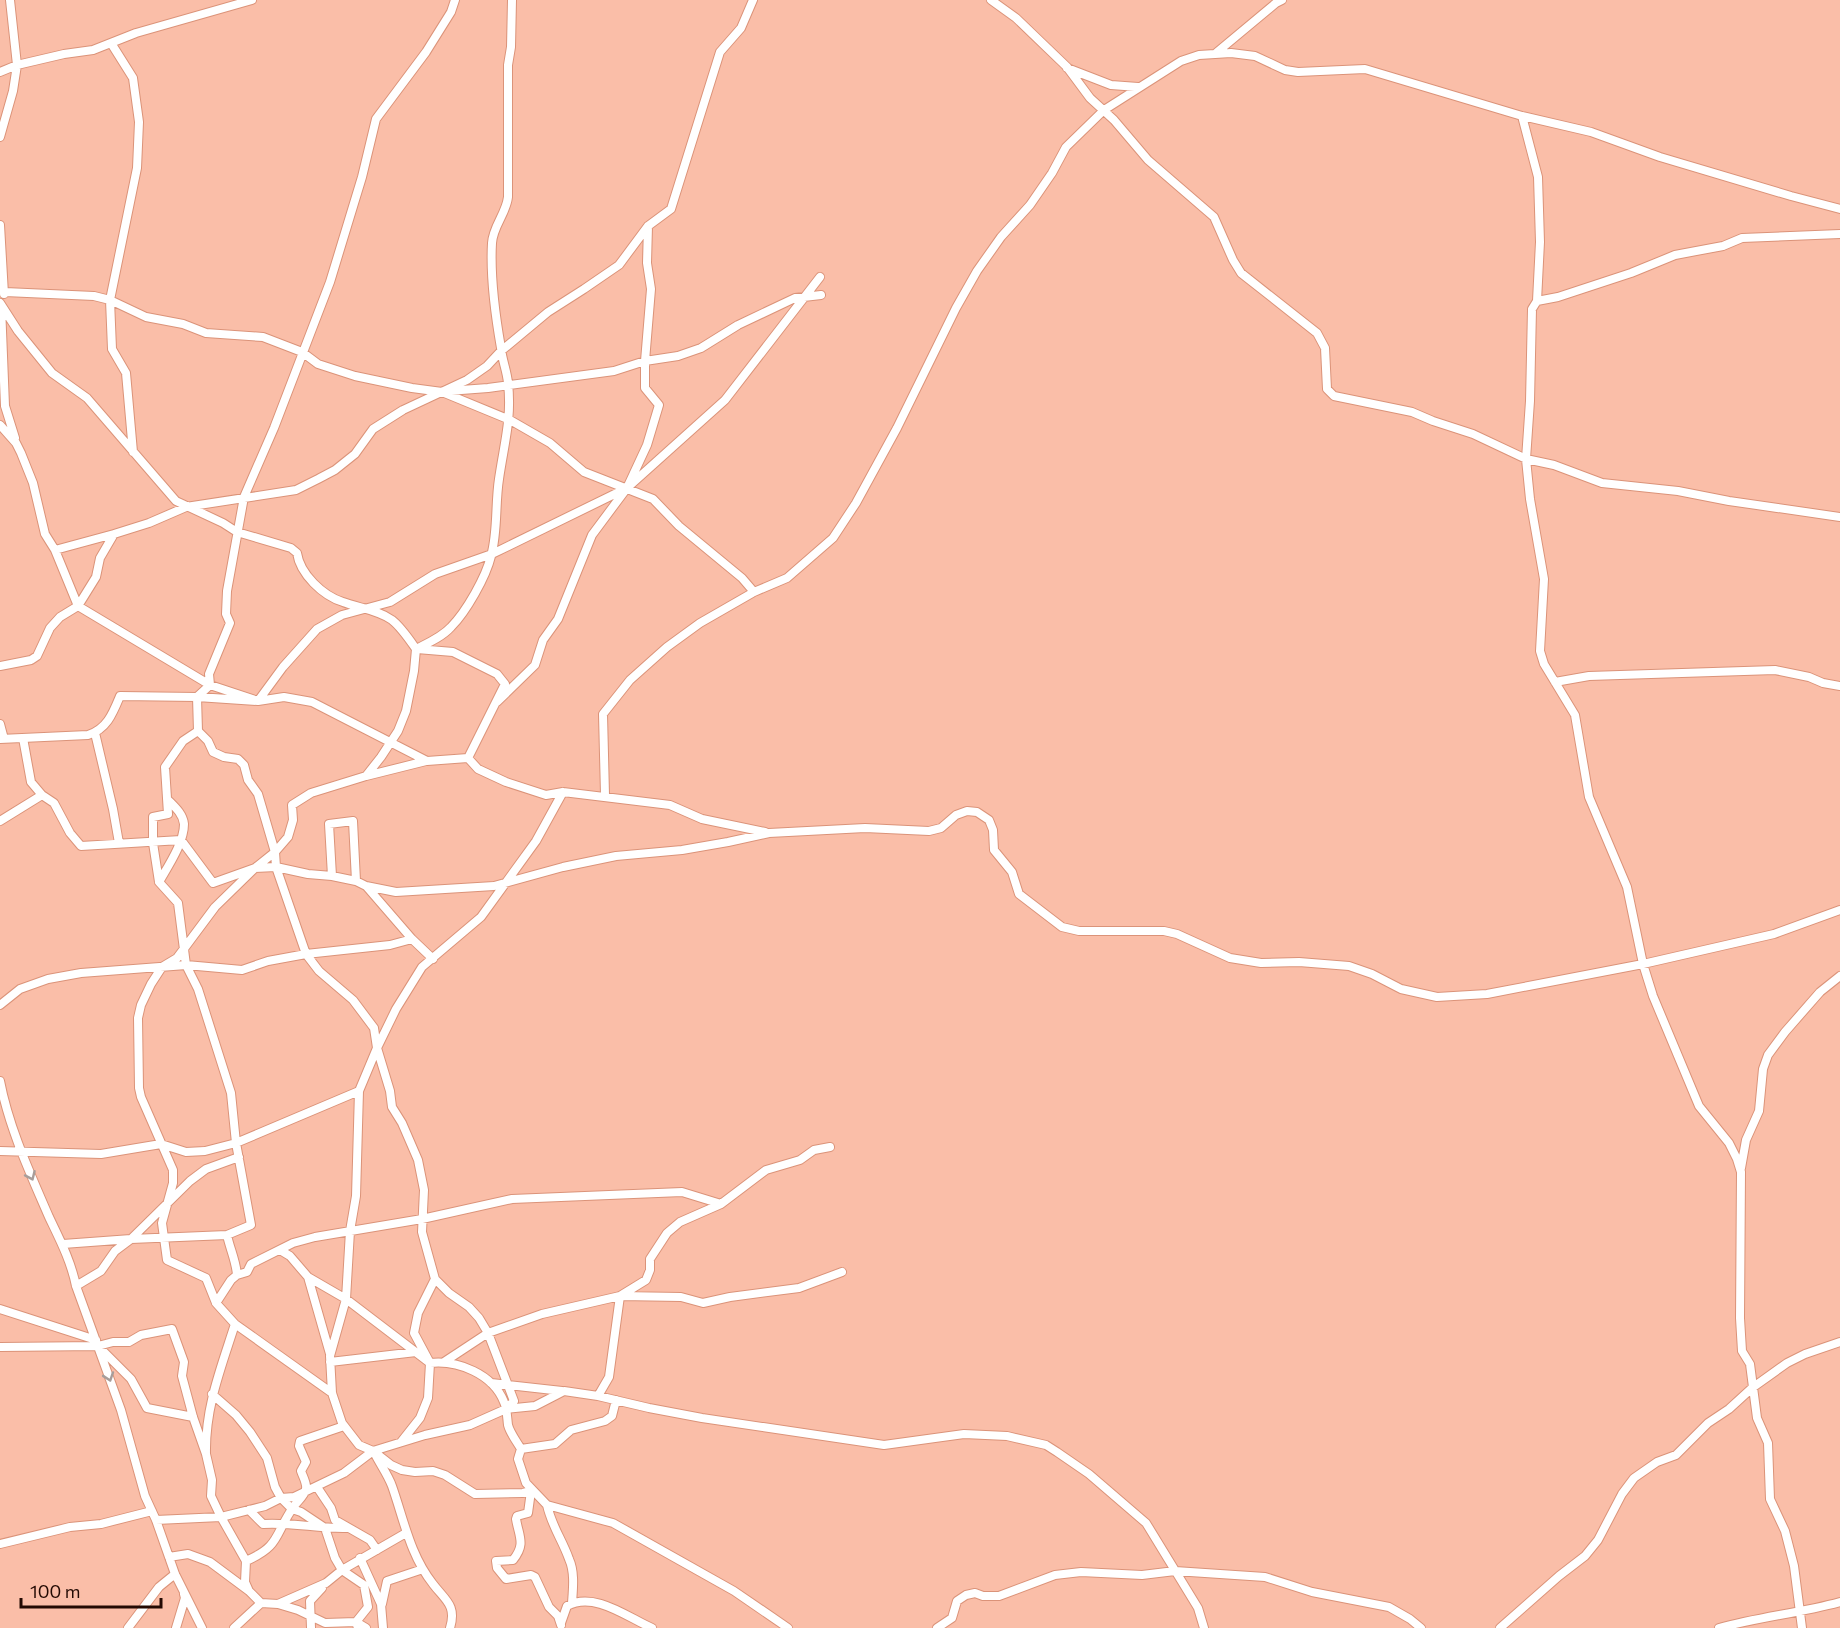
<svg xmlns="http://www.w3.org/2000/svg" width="1840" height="1628" viewBox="0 0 1840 1628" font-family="Commissioner,sans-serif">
  <rect width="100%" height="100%" fill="#fabea8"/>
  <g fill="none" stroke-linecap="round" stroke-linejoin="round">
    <!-- minor casing -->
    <g stroke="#db9379" stroke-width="10">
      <path id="minor" d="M991,0L1016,18L1067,67L1090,98L1114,120L1148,160L1214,217L1233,260L1241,273L1317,333L1325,348L1327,389L1334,396L1412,412L1433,421L1473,434L1526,459L1554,465L1602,483L1678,491L1729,501L1840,517
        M111,43L133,78L139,122L137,168L110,300L112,349L126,373L133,452
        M1216,53L1276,3L1282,0
        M1067,68L1111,85L1138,87
        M0,72L17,65L64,54L93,50L136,33L252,0
        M1522,116L1538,177L1540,242L1537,301L1532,309L1530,401L1526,459L1530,499L1544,579L1540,651L1544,664L1575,715L1589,797L1627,887L1643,964L1653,996L1699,1106L1729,1143L1737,1159L1741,1172L1740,1318L1742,1351L1750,1364L1757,1418L1768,1443L1770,1499L1785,1531L1794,1566L1802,1628
        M0,137L13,91L17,65L10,0
        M0,225L4,294
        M0,288L5,292L94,296L110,300L146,317L183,324L206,333L263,337L302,352L318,364L355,376L412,388L442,392L510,420L550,443L584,472L653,499L679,526L742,578L754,592
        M1537,301L1558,297L1631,273L1675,255L1723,246L1742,238L1840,234
        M0,303L18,331L52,373L87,398L176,501L223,523L237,532L291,548L297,553C300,574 323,596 343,602C359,608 378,610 392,620C401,627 409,639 416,649L414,671L406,711L398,731L381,757L366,776L311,793L292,805L293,820L288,837L275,852L255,868L215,907L177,958L162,967L151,984L141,1005L138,1018L139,1088L141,1097L173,1170V1183L162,1223L167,1260L206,1278L216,1303L235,1324C221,1368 205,1407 206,1454
        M1,306L5,406L15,438
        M448,391L488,388L614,371L645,361L678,356L701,348L738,325L795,298L821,295
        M0,425L16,443L21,453L33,483L45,534L55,550L78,606L210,685L258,701L283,667L317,629L342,615L390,602L435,574L492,554L627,488L725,400L820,277
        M55,550L114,534
        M416,649C428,643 442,637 451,627C466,612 486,577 491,556C498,532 495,504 499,479C504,444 512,419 508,383C507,371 502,360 501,348C495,314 490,278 492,243C493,226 506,214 508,197V65L511,47L512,0
        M417,649L453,652L497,674L505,684L468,758
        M0,666L31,660L37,656L50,628L60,617L78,606L96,577L100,558L114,534L149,523L186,507L296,490L318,479L335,470L355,454L373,429L403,410L467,380L487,366L501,351L548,312L584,289L619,265L648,226L671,209L720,52L741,28L753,0
        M1555,682L1589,676L1775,670L1809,677L1823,683L1840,686
        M497,702L535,665L543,640L558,619L592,535L627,488L647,445L659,405L645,388V361L651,289L647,263L648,226
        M0,724L4,739
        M198,731L208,741L213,752L224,757L238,759L244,765L248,780L258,794L275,852L276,867L306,954L319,971L353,1000L374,1028L377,1048L390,1091L392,1107L402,1123L418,1160L424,1190L422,1232L435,1279L418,1313L414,1333L430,1363L428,1398L420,1418L401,1442
        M95,733L113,809L119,843
        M23,738L31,782L42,795L54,803L70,833L81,846L181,840L213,883L255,868L276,867L308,874L332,876L356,881L366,886L396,892L494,886L563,867L616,856L682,850L728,842L769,833L865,828L929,831L941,828L956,815L967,811L977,812L989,820L993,830L994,850L1012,872L1019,894L1062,927L1079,931H1164L1177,934L1230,958L1261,963L1299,962L1349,966L1372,974L1401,989L1437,997L1487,994L1643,964L1774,934L1840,910
        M0,739L88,735C107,729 113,713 120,696L197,697L258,701L284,697L312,702L427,761L468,758L478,769L506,782L546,795L563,792L670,805L702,819L765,832
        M366,776L426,761
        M605,795L603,714L630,680L667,647L700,623L754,592L787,578L833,538L856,503L897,428L956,308L977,271L1001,237L1030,205L1052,173L1066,147L1104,110L1181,61L1199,55L1231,53L1255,56L1285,70L1298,72L1365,69L1522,116L1591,132L1660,157L1791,196L1840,209
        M0,821L42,795
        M332,876L329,824L353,821L356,881
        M159,882C168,866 184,843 184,824C183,814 175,807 168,800
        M367,887L412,939L433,959
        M0,1005L20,989L48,979L81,973L186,965L242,970L268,961L306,954L390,945L412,939
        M0,1081C9,1128 30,1173 49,1217C60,1240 71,1261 76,1286L121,1410L145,1496L156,1520L175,1574L202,1628
        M0,1151L101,1154L161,1144L186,1152L205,1151L236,1143L359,1091
        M1741,1168L1746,1140L1759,1111L1763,1069L1768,1055L1785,1032L1820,992L1840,976
        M63,1244L131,1239L190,1181L206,1169L239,1157
        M280,1250L290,1256L308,1277L330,1354
        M237,1275L247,1272L251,1264L293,1243L315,1237L422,1219L512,1199L682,1192L721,1204
        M308,1277L346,1299L430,1363C458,1360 493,1374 504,1402C507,1408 507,1417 508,1425C510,1433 517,1442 521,1449L518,1459L526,1483L547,1505L613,1523L734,1591L788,1628
        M435,1279L449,1293L469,1307L479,1318L488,1333L514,1401L506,1409
        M76,1286L101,1271L115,1251L131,1239L227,1235L251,1225L236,1143L231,1093L198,989L186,965L178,903L159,882L153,843V817L168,814L165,767L183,741L198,731L197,697L210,685L209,674L230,623L226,614L227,591L244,497L274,428L330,282L362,177L376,119L426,52L451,12L455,0
        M216,1303L231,1280L237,1275C236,1261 230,1249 227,1235
        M0,1309L96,1340
        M235,1324L332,1393
        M0,1347L98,1346L113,1342H129L141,1335L172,1329L184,1362L182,1376L193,1417L206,1454L212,1480L211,1496L221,1517L246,1561L245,1582L249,1591L261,1603
        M101,1349L131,1379L147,1408L193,1417
        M330,1362L416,1352
        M444,1362L488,1333L542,1314L620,1296L646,1280L650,1270V1259L667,1233L680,1222L721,1204L766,1170L800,1160L814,1150L830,1147
        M491,1383L562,1391
        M212,1394L236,1415L250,1432L267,1458L275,1487L281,1498L292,1509L301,1512L325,1528L335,1558L342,1570L364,1585L368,1607L356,1622L358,1628
        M598,1396L609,1377L620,1296L681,1297L703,1303L730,1297L799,1288L842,1272
        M521,1449L555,1444L571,1430L605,1421L612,1416L616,1400
        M375,1454C380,1464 388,1475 392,1486C404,1520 410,1555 433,1584C445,1600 457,1605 450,1628
        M317,1487L331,1508L335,1520L370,1540L377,1550
        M531,1491L523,1493L475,1494L445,1475L433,1471L415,1472L402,1470L391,1465L373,1451L359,1445L342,1423L332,1393L330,1356L346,1299L350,1231L356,1196L359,1091L377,1048L396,1009L422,967L481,917L536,841L563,792
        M531,1491L528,1513L517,1516L516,1519C519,1537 526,1544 513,1560L496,1561L497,1568L506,1579L531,1575L535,1577L549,1607L558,1616L561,1625
        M547,1505C552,1527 562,1539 569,1559C575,1572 573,1589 572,1603
        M249,1510L263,1524C292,1522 319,1529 347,1528
        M156,1520L221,1517L265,1506L281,1498L294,1497L344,1473L373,1451L425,1435L470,1425L506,1409L535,1406L564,1391L598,1396L649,1408L702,1418L884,1445L964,1434L1007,1436L1046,1445L1057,1452L1089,1474L1146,1523L1198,1608L1204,1628
        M0,1544L70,1527L101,1524L152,1511
        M169,1557L188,1554L210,1562L249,1591
        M360,1558L381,1604L383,1628
        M246,1561C280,1546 274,1536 292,1509C296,1502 304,1497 306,1489C307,1483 303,1477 301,1471L306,1462L299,1446L300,1441L344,1426
        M278,1604L298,1610L325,1623L356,1622L366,1628
        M382,1604L387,1581L423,1569
        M561,1623L567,1606C594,1591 627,1617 652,1628
        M128,1628L159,1587L175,1574
        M176,1628L185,1598L184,1594
        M234,1628L261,1603L278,1604L326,1583L342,1570L406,1533
        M311,1628L310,1601L322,1588
        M937,1628L952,1618L957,1601L966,1595L975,1593L983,1596H999L1055,1575L1081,1572L1142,1575L1175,1571L1265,1577L1312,1592L1389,1607L1410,1619L1421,1628
        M1500,1628L1559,1576L1585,1556L1598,1540L1622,1494L1634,1478L1657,1462L1676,1455L1708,1423L1729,1409L1752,1388L1787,1363L1805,1354L1840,1342
        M1719,1628C1759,1617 1800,1613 1840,1602"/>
    </g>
    <!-- minor -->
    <use href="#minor" stroke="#fff" stroke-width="8"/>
  </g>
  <!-- one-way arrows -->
  <defs><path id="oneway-chevron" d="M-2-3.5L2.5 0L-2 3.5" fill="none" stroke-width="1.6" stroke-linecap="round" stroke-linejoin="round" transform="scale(1.5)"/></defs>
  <g stroke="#a79d9a">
    <use href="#oneway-chevron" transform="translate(31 1176) rotate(66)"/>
    <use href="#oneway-chevron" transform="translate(109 1377) rotate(71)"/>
  </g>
  <!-- scale -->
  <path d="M21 1598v9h140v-9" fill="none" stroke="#230a03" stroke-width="3"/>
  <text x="30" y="1598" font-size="18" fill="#230a03" stroke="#fabea8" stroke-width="4.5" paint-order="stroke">100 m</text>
</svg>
